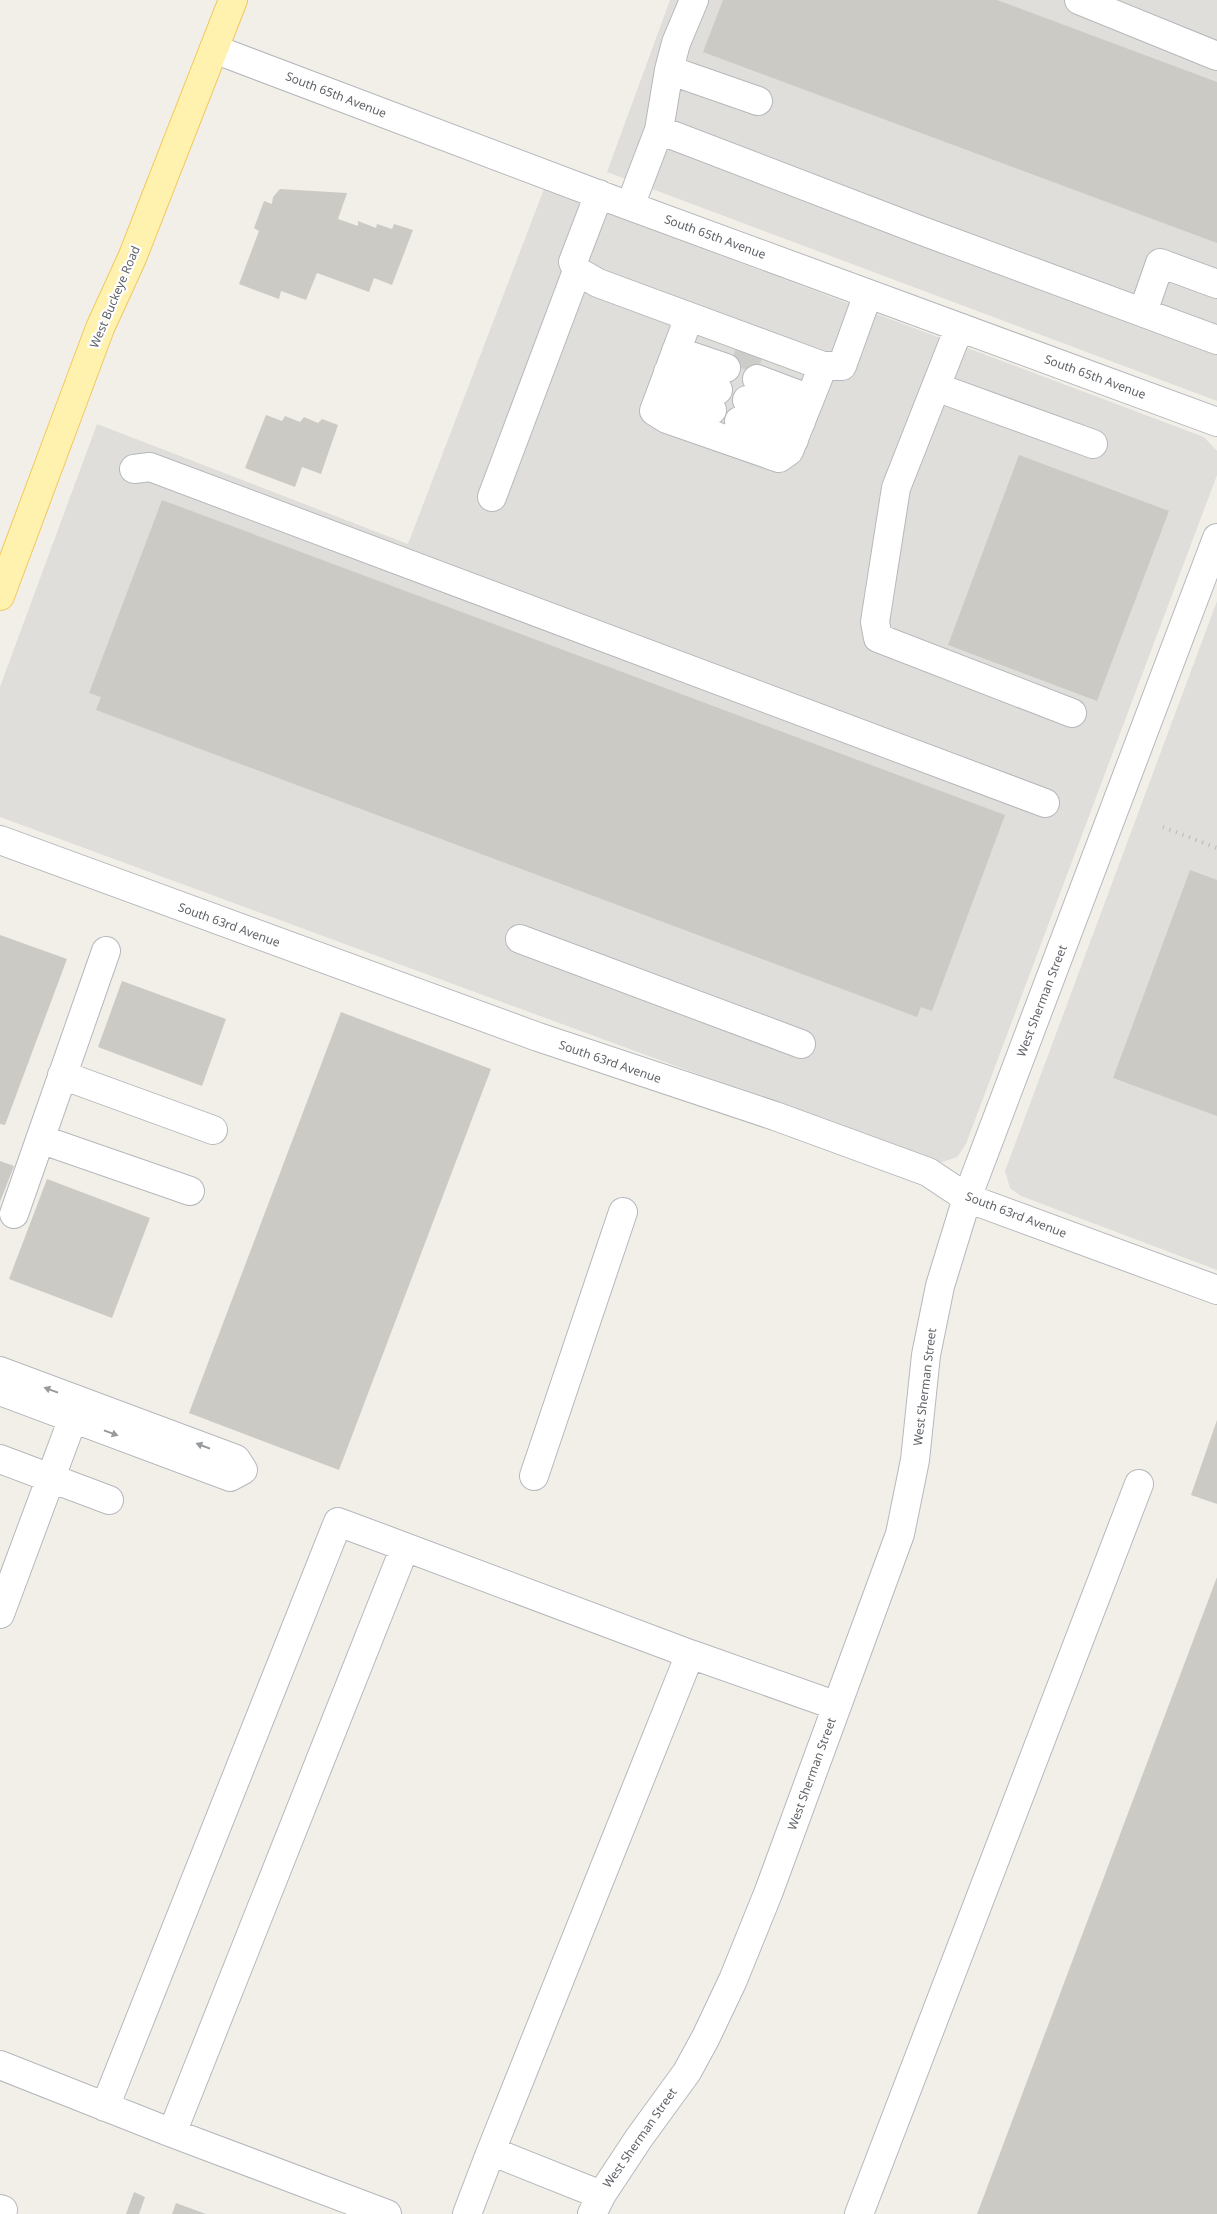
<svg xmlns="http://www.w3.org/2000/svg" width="1217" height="2214" viewBox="0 0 1217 2214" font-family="'Noto Sans',sans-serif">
  <rect width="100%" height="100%" fill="#f1efe8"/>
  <!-- industrial -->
  <path fill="#e0deda" d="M670,0H1217V401L607,172Z
    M544,189L1204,437L1217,451V475L966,1144L957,1157L939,1163L0,817V687L97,424L408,544Z
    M1217,601V1270L1021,1196L1010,1188L1005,1171Z"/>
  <!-- building -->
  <path fill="#cccac5" d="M723,0H997L1217,82V243L703,52Z
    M280,189L347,193L338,219L358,226V221L376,228L377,224L392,229L394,224L413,230L392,285L374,278L369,292L317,273L306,300L281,291L279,299L239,284L259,231L254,228L264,201L272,204L273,197Z
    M266,415L282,421L285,416L300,422L304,417L318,423L322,419L338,425L321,474L302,467L295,487L245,468Z
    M1019,455L1169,511L1097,701L948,645Z
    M162,500L1005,815L932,1011L921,1007L917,1017L96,710L101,697L89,693Z
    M1190,870L1217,880V1116L1113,1078Z
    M0,935L67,959L5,1125L0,1124Z
    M122,981L226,1019L202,1086L98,1047Z
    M341,1012L491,1069L339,1470L189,1413Z
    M0,1161L14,1166L0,1202Z
    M47,1179L150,1218L112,1318L9,1279Z
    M1217,1420V1504L1191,1495Z
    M1217,1577V2214H977Z
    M134,2192L145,2197L139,2214H126Z
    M176,2203L206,2214H172Z"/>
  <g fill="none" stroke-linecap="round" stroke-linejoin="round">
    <!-- minor-tunnel -->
    <path stroke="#ccccc8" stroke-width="28" stroke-dasharray="28 14" stroke-linecap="butt" d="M735,351L763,361"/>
    <!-- minor casing -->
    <g stroke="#b5b8bc" stroke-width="30">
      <path id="minor" d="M1079,0L1217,56
        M214,49L608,198L1217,422
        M669,70L758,101
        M659,130L669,70L676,43L694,0
        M599,194L573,262L577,271L598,283L823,366H842L868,294
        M630,206L659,130L917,229L1217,340
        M1143,312L1160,263L1217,284
        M689,317L654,411L667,419L779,458L789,451L823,366
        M959,328L896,488L875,622L878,638L1072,713
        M676,351L726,368
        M668,372L718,390
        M757,379L810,399
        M936,387L1093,444
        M661,392L712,410
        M747,400L801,422
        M739,421L794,440
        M134,469L150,467L1045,803
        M492,497L577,271
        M0,840L538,1037L775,1116L928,1172L967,1198L1217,1290
        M520,939L801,1044
        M62,1075L213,1130
        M40,1139L190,1191
        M14,1214L106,951
        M0,1371L236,1459L243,1470L230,1477L0,1391
        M0,1459L109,1500
        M534,1476L623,1212
        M0,1614L79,1402
        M0,2065L172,2133
        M105,2107L338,1522L405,1547
        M601,2195L491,2151L690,1654L837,1706
        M0,2209L3,2210L2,2214
        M387,2214L172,2133L405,1547L690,1654
        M467,2214L491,2151
        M592,2214L602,2194L639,2138L687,2072L706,2037L733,1980L769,1891L900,1534L915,1460L926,1355L940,1286L967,1198L1217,538
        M859,2214L1139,1484"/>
    </g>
    <!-- major casing -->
    <g stroke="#f2c960" stroke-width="30">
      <path id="major" d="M0,596L100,328L132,258L233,0"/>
    </g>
    <!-- minor -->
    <use href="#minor" stroke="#fff" stroke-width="28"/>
    <!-- major -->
    <use href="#major" stroke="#fff2af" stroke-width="28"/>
    <!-- rail -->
    <path stroke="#b6b7b8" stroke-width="4" stroke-dasharray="1 6" stroke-linecap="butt" d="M1163,827L1217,848"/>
  </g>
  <!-- one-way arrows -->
  <defs><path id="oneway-solid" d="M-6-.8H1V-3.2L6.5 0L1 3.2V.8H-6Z" transform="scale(1.25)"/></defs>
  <g fill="#979a9d">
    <use href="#oneway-solid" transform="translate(51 1390) rotate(-160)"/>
    <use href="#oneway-solid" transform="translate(111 1433) rotate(20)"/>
    <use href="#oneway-solid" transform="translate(203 1446) rotate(-159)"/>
  </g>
  <g text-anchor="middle" stroke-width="4.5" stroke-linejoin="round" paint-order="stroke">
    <!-- street labels -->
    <g font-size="12" fill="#5f6368" stroke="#fff">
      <text transform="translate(336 95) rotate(21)" y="4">South 65th Avenue</text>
      <text transform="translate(715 237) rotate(20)" y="4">South 65th Avenue</text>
      <text transform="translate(115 297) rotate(-67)" y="4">West Buckeye Road</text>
      <text transform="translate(1095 377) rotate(20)" y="4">South 65th Avenue</text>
      <text transform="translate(229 925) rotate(20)" y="4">South 63rd Avenue</text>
      <text transform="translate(1042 1001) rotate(-69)" y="4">West Sherman Street</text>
      <text transform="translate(610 1062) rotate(19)" y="4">South 63rd Avenue</text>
      <text transform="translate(1016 1215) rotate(21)" y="4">South 63rd Avenue</text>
      <text transform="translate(925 1387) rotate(-83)" y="4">West Sherman Street</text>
      <text transform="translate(812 1774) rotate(-70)" y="4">West Sherman Street</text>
      <text transform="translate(640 2138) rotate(-55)" y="4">West Sherman Street</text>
    </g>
  </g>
</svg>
